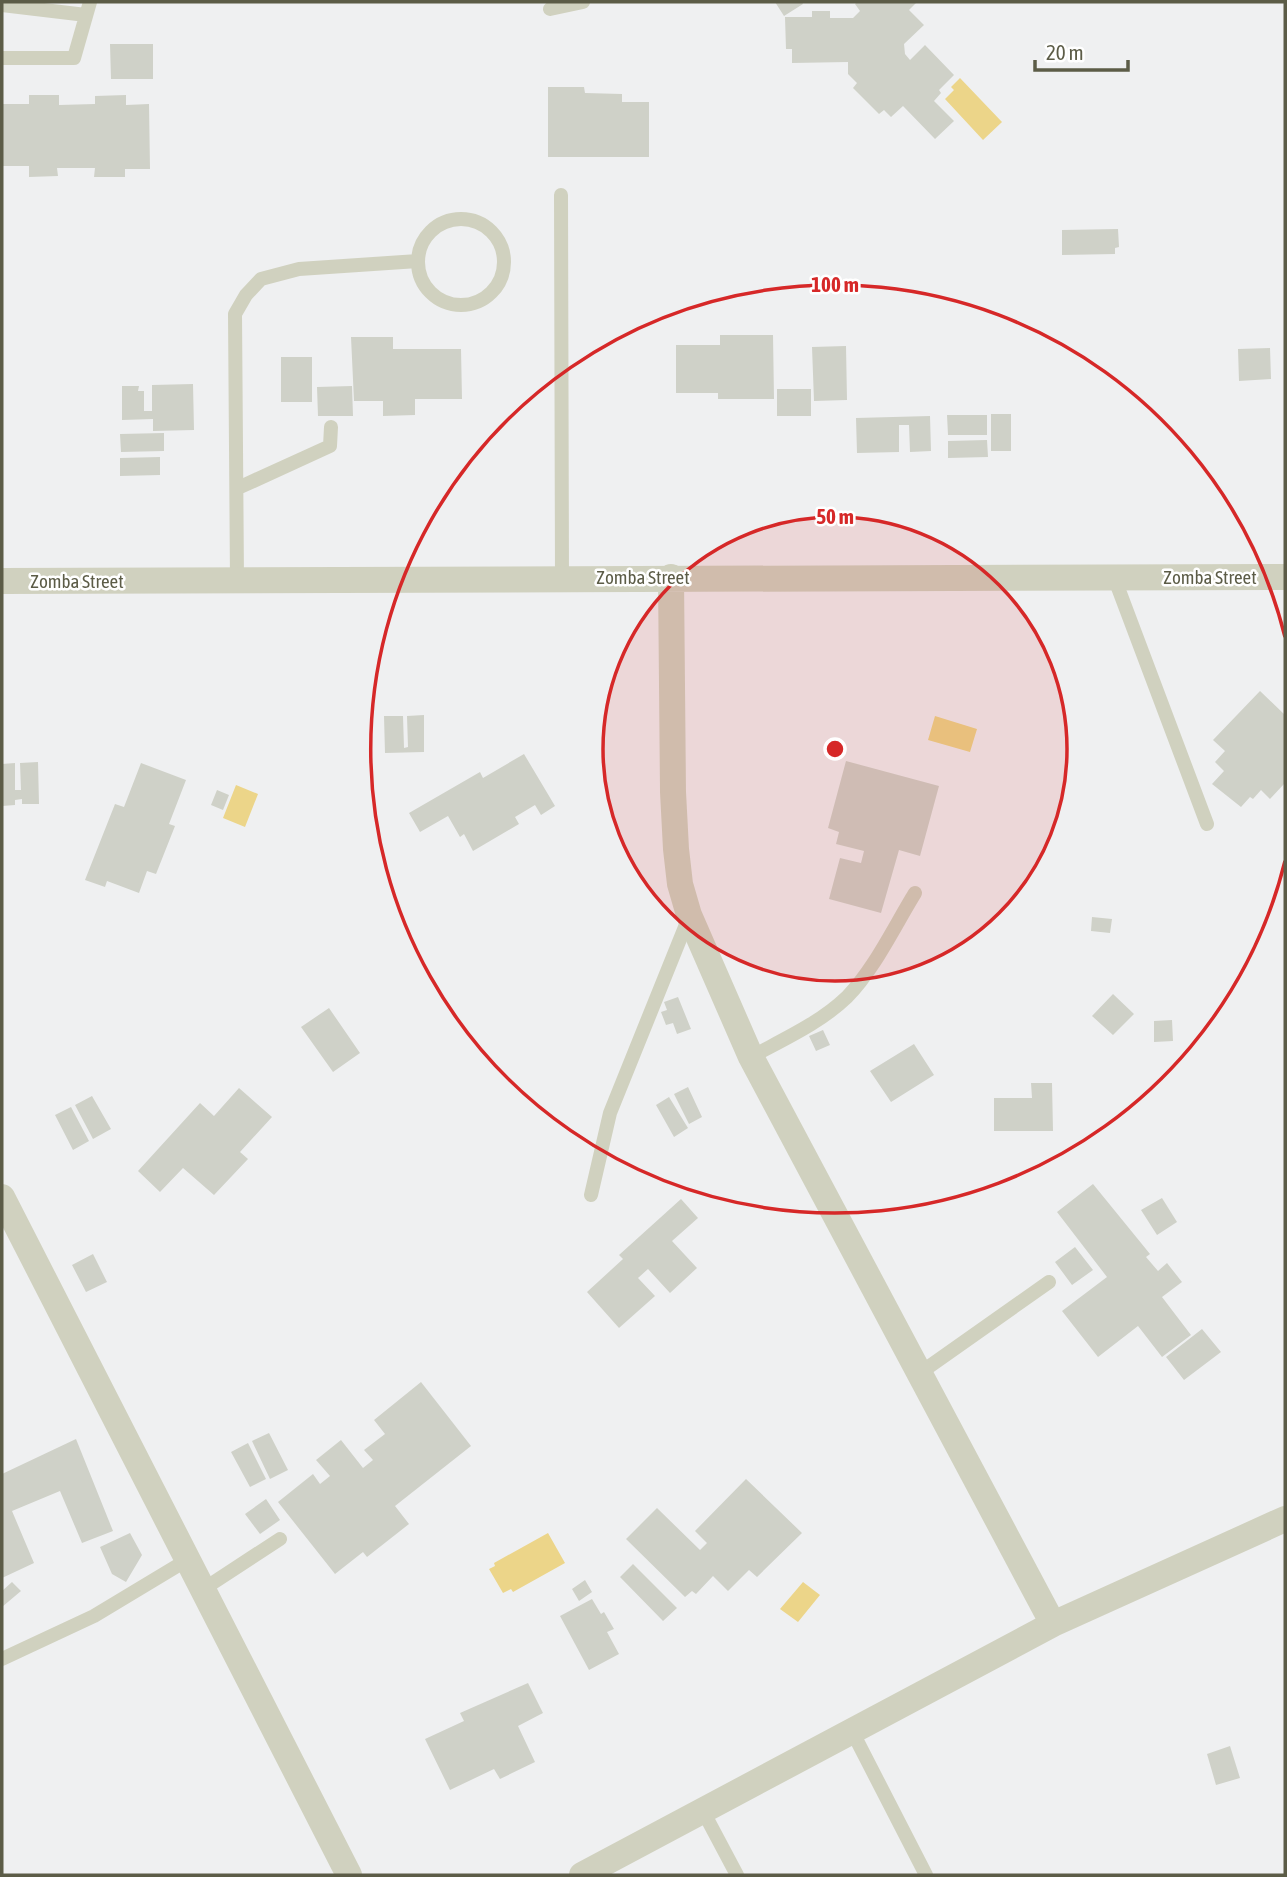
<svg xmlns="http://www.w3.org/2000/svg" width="1287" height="1877" viewBox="0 0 1287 1877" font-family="'Asap Condensed',sans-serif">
  <rect width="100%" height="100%" fill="#eff0f1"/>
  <!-- water -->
  <path fill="#ecd589" d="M960,78L1002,122L983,140L945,99L954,90L951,87Z
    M935,716L977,729L970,752L928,740Z
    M236,785L258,794L245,827L223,818Z
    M548,1533L565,1563L513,1592L511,1589L503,1593L489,1569L495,1566L494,1563Z
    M803,1582L820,1595L798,1622L780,1609Z"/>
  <!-- building -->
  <path fill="#cfd1c8" d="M775,2H802L803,4L784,16Z
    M857,2H917L909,10L924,25L904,44L905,54L910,60L925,45L954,75L939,90L941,93L934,101L954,121L935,139L903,106L891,117L884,110L879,114L853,88L857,83L848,74V62L792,63V49H786L785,17H812V11H830V18H853L860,11L855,4Z
    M110,44H153V79H111Z
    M548,87H584L585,93L622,94V102H649V157H548Z
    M29,95H59V105L95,104V96L126,95V105L149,104L150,169H125V177H94L95,168H57L58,176L29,177V166H2V104H29Z
    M1118,229L1119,247L1115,248V254L1062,255V230Z
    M720,335H773L774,399H718V393H676V345H720Z
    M351,337H393V349H461L462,399H415V415L383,416V401H354Z
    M846,346L847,400L814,401L812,347Z
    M1270,348L1271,379L1239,381L1238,349Z
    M281,357H312V402H281Z
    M193,384L194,430L153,431V419L122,420V386H139L138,391H144V411H152V385Z
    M352,386L353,416H318L317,387Z
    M777,389H811V416H777Z
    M991,414H1011V451H991Z
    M947,415H987V435H948Z
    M930,416L931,451L910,452L909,425H899V452L857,453L856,418Z
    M164,433V451L121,452L120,434Z
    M987,440L988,457L948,458V441Z
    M160,457V475L120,476V458Z
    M1260,691L1285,715V785L1284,784L1270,799L1261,790L1253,799L1250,797L1241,807L1212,784L1224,771L1215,762L1225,751L1213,740Z
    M424,715V752L385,753L384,716H403L404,748L408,747L407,716Z
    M524,754L555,806L541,815L535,805L515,817L519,824L473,851L464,834L460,837L448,816L420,832L409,813L480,772L483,778Z
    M846,761L939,786L920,856L899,850L881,913L829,899L840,858L861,863L864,851L836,844L839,832L828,828Z
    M38,762L39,804H22V799L15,800V805L2,806V764L15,763V790H21L20,763Z
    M141,763L186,780L169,824L175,826L156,874L147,871L139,893L107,881L105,887L85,880L115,804L124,807Z
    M217,790L229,795L223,810L211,805Z
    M1092,917L1112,919L1110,933L1091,931Z
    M1113,994L1134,1014L1113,1035L1092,1016Z
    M678,997L691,1029L677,1034L673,1023L666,1025L661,1012L667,1010L664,1002Z
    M329,1008L360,1053L333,1072L301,1027Z
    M1172,1020L1173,1041L1154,1042V1021Z
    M823,1030L830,1045L816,1051L809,1036Z
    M914,1044L934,1075L891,1102L870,1071Z
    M1031,1083H1052L1053,1131H994V1098H1032Z
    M688,1087L702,1117L689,1124L674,1094Z
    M239,1088L272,1117L240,1152L248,1159L214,1195L183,1168L160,1192L138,1171L200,1103L214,1116Z
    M92,1096L111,1129L93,1139L75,1105Z
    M669,1097L688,1128L674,1137L656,1105Z
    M71,1107L89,1141L73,1150L55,1115Z
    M1093,1184L1150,1254L1146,1257L1158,1271L1167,1263L1182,1282L1162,1297L1191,1335L1162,1357L1138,1326L1098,1357L1062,1311L1107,1277L1057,1212Z
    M1162,1198L1177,1222L1157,1235L1141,1210Z
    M681,1199L698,1218L672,1241L697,1268L670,1293L648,1269L638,1278L655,1296L619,1328L587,1292L623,1259L619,1255Z
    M1075,1247L1093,1270L1072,1285L1055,1262Z
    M93,1254L107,1282L86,1292L72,1265Z
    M1202,1329L1221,1352L1184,1380L1166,1357Z
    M421,1382L471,1446L395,1506L409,1524L367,1557L363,1552L335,1574L278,1502L313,1474L320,1484L330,1476L316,1460L341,1440L363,1468L373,1460L364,1450L385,1434L374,1420Z
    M269,1433L288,1470L270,1479L252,1441Z
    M76,1439L113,1531L82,1543L60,1491L12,1511L34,1563L2,1578V1474Z
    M248,1443L266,1479L250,1487L231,1452Z
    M746,1479L802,1533L757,1577L749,1570L728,1591L713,1576L696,1594L692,1591L685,1597L626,1539L657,1508L700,1550L707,1543L695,1531Z
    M266,1499L280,1520L260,1534L245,1514Z
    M130,1533L142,1555L126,1582L112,1574L100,1547Z
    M633,1564L677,1608L663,1621L620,1577Z
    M585,1580L592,1592L579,1601L572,1589Z
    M12,1582L21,1591L2,1607V1591Z
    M592,1599L601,1614L604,1612L614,1629L607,1632L619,1654L589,1670L560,1616Z
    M528,1683L543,1713L518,1726L535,1762L500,1779L494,1769L450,1790L425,1739L464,1721L460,1713Z
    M1230,1746L1240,1778L1216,1785L1207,1754Z"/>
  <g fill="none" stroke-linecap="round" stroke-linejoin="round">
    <!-- service -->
    <path stroke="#d0d1bf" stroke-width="14" d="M2,5L86,15
      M550,9L583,2
      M2,58H74L90,2
      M561,195L562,578
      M418 262a43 43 0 1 1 86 0a43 43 0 1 1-86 0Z
      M238,488L330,446L331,427
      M1114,577L1207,824
      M237,580L235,314L246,295L261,279L299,269L418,261
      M751,1057C784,1039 820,1023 847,997C875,968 894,927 915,893
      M591,1195L610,1113L689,917
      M920,1373L1049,1282
      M202,1590L280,1539
      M2,1659L94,1616L187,1560
      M852,1731L926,1875
      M703,1811L737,1875"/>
    <!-- minor -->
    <path stroke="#d0d1bf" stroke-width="26" d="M671,577L673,792L676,849L680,884L689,915L751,1057L1053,1624
      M2,581L1285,577
      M2,1197L349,1875
      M582,1875L1053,1624L1285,1519"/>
  </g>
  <!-- distance rings -->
  <circle cx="835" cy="749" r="232" fill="#d62828" fill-opacity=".12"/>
  <g fill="none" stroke="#d62828" stroke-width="3.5">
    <circle cx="835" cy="749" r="232"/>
    <path d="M1285 861A464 464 0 1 1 1285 637"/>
  </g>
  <g text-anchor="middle" stroke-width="5" stroke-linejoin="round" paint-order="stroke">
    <!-- street labels -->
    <g font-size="19" fill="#5c5c47" stroke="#fff">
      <text x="643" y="584">Zomba Street</text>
      <text x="1210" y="584">Zomba Street</text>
      <text x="77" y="588">Zomba Street</text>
    </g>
  </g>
  <circle cx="835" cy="749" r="10" fill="#d62828" stroke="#fff" stroke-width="3.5"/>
  <g font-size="21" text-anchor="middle" font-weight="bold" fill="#d62828" stroke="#fff" stroke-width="5" stroke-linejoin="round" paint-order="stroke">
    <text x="835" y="292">100 m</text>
    <text x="835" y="524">50 m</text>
  </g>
  <!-- border -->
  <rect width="1287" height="1877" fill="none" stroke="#5c5c47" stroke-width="7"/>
  <!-- scale -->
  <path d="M1035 60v10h93v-10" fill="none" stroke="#5c5c47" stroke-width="3.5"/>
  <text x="1046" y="60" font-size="21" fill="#5c5c47" stroke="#ffffff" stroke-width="5" paint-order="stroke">20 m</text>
</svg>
